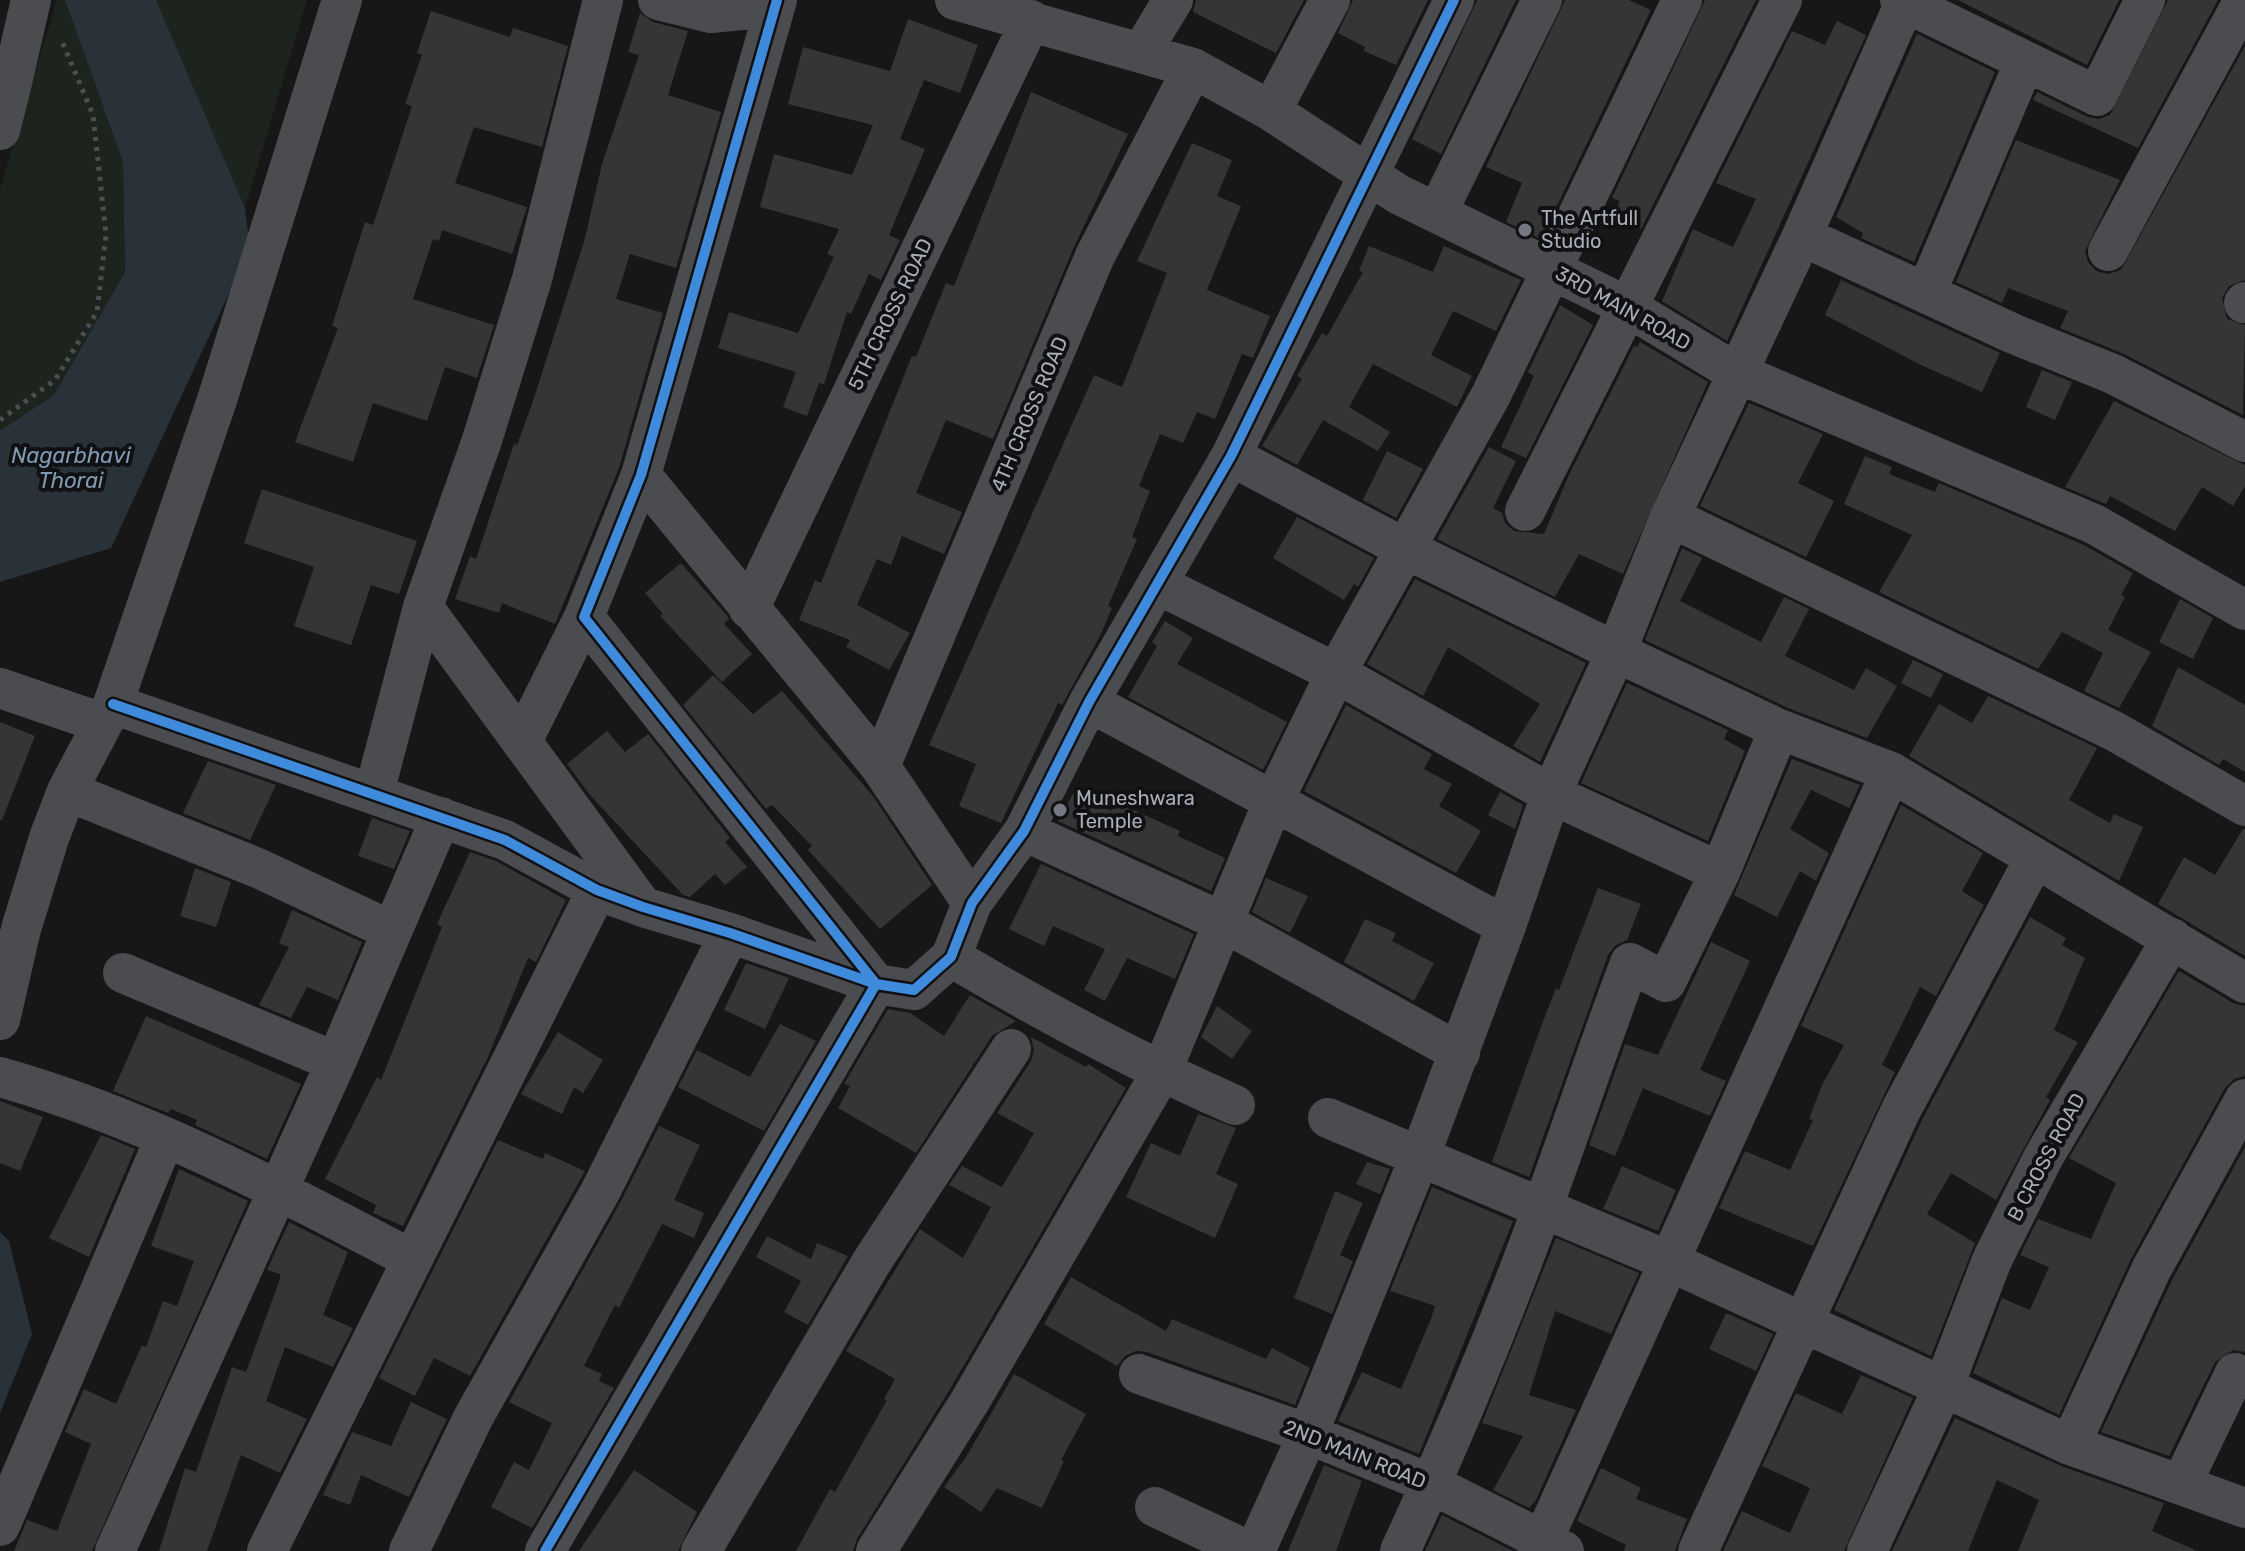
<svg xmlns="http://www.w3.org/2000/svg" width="2245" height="1551" viewBox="0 0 2245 1551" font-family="Rubik,sans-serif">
  <rect width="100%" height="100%" fill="#171717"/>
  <!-- green -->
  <path fill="#1d241e" d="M57,0H65L123,162L125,272L54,395L0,431V189Z
    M156,0H307L245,208Z"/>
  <!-- water -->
  <path fill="#2a3239" d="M65,0H156L245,208L250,248L111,548L0,582V431L54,395L125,272L123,162Z
    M0,1232L9,1241L32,1334L0,1413Z"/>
  <!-- building -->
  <path fill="#353536" d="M1196,0H1304L1276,53L1193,12Z
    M1353,0H1428L1396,65L1364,51L1365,47L1338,33Z
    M1477,0H1516L1441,154L1412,139Z
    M1565,0H1629L1651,10L1541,239L1506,222L1522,183L1486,167Z
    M1705,0H1756L1641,229L1613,216L1620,201L1612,198Z
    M1958,0H2119L2087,65Z
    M2168,0H2218L2138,148L2033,100L2037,92L2088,117L2099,119L2110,115Z
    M431,11L510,37L513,28L568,46L542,147L474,127L455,183L527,207L512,254L442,230L439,241L433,239L413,299L494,325L477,378L445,367L427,421L373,403L353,462L295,442L338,328L332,326L365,222L373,225L412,106L405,104L422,55L417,53Z
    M640,13L653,22L688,31L668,95L721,112L676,268L630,254L616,299L663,313L619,468L555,624L502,603L499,613L455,599L470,556L476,559L514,444L517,445L532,404L584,242L602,164L639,55L628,52Z
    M908,19L978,45L960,93L924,80L900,139L925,149L889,235L900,240L881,280L869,274L851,314L847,312L824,384L819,383L807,416L783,407L796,372L718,348L729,312L798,333L834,257L827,254L839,229L760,207L774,154L852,175L873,125L788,104L803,47L890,71Z
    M1837,21L1866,35L1727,341L1662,301L1693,229L1733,247L1756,199L1716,183L1792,31L1825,45Z
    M1917,34L1995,72L1914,262L1861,238L1863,233L1836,217Z
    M2245,46V280L2229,286L2222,298L2227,319L2245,325L2243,415L2124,354L2060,328L2068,311L2008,288L2002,303L1956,282L2016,140L2120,180L2085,251L2088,262L2096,271L2108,274L2121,270Z
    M1031,92L1128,134L1074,247L993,439L946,420L916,493L962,512L944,554L902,536L891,565L877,559L857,605L910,633L889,670L846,647L850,640L799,620L815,580L821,583L912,356L916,357L946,283L954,286Z
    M1192,143L1232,160L1217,196L1241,206L1207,290L1270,316L1253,358L1242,354L1215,419L1197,412L1183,443L1160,434L1139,486L1150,491L1132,537L1137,539L1108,606L1112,608L1101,634L1062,705L1058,703L1001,823L959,806L976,764L929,745L1094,375L1122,387L1167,273L1137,261Z
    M1369,246L1433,272L1444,246L1521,280L1496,331L1453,311L1431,355L1472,376L1457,407L1373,364L1349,407L1390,432L1378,451L1323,420L1297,465L1262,446L1302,379L1297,376L1322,333L1327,336L1363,272L1359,271Z
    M1841,280L2000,353L1982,392L1921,365L1825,315Z
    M1560,305L1593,325L1526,458L1501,447L1534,376L1528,372Z
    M1640,342L1708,382L1623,574L1579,554L1555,597L1437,539L1489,447L1516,461L1493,508L1502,513L1505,523L1514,531L1544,534L1568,477L1634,346L1637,347Z
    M2042,370L2072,382L2055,420L2026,407Z
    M2114,401L2245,465V486L2233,506L2202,487L2175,531L2110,496L2106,504L2065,487Z
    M1749,403L1823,434L1798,483L1834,501L1806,557L1700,506Z
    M1387,451L1423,469L1396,518L1363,500Z
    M1865,456L1892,467L1889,474L1935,492L1939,483L2084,545L2133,573L2121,595L2125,597L2108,630L2151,652L2119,708L2084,691L2103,653L2062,632L2038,669L1879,592L1912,535L1844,504Z
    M262,489L417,541L399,594L371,585L351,645L294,626L314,567L244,543Z
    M1297,517L1374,558L1358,587L1354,584L1344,600L1273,558Z
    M1682,548L1702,558L1680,601L1761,642L1784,597L1809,609L1785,656L1854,690L1866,668L1897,686L1867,738L1788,708L1645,640Z
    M681,563L729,618L724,624L752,654L722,682L660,616L663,614L645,593Z
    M1415,579L1586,663L1540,762L1513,746L1540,704L1448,647L1423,696L1367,664Z
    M2180,599L2213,618L2193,659L2159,642Z
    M1165,621L1193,638L1177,664L1287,722L1263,770L1128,697L1157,646L1152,642Z
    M1913,660L1943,674L1931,698L1901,683Z
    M2178,667L2245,705V772L2223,759L2219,765L2152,726Z
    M713,675L753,714L782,691L873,796L932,885L880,929L808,850L812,846L772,805L766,809L683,705Z
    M1627,683L1728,730L1724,739L1745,751L1708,841L1581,783Z
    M1988,696L2097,748L2069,800L2110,823L2114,814L2143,827L2119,881L1909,756L1939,704L1972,723Z
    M1346,705L1432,754L1424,769L1452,784L1439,806L1481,831L1456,873L1304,791Z
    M0,722L35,736L2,820H0Z
    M607,731L625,752L648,734L730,838L725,842L747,867L725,885L715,874L690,897L683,895L590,795L567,764Z
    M1792,759L1860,785L1849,808L1811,790L1790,829L1829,853L1816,881L1800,871L1777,917L1734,895Z
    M208,761L276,785L250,840L183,813Z
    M1074,792L1111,811L1115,802L1180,831L1178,836L1225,858L1211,891L1058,821Z
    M1500,792L1523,805L1515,829L1488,815Z
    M1901,805L1983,853L1962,891L1984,905L1936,996L1920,987L1882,1065L1895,1072L1813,1246L1719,1208L1745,1151L1790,1170L1813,1120L1809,1119L1822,1085L1844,1045L1801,1026Z
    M372,818L410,831L394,869L358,856Z
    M2243,829H2245V956L2158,904L2184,857L2215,875Z
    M470,852L496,861L566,900L536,962L528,958L488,1057L403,1226L373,1213L376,1205L325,1179L377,1077L381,1080L442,927L437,924Z
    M1041,864L1194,934L1175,979L1127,958L1105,1001L1084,990L1105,949L1053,926L1044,946L1009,929Z
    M195,868L231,882L216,927L180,916Z
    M1266,878L1308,896L1290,933L1252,912Z
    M1598,888L1641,904L1627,940L1616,945L1608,955L1529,1177L1492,1162L1542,1024L1556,988L1559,990Z
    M292,910L362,942L338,1000L307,987L291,1018L259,1005L289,947L279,943Z
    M2030,917L2066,938L2062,945L2085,958L2054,1030L2078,1042L2046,1097L2050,1100L1996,1200L1951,1173L1927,1214L1975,1243L1931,1356L1834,1310L1922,1120Z
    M1365,919L1396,933L1392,941L1434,963L1414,1001L1344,962Z
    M1711,942L1750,961L1700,1070L1726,1081L1710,1116L1643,1088L1615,1156L1589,1145L1625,1044L1658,1055Z
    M746,963L789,978L765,1029L724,1010Z
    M2179,971L2233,1003L2245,1006V1076L2234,1079L2225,1088L2131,1259L2059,1415L1973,1373L2002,1298L2030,1310L2049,1267L2020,1255L2038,1219L2091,1239L2116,1183L2069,1158Z
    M970,995L1016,1021L992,1036L916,1153L838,1108L850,1086L844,1084L888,1009L910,1013L944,1036Z
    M1217,1006L1252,1031L1232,1059L1201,1037Z
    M146,1016L301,1084L267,1159L195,1125L197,1120L171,1109L168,1113L113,1091Z
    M780,1024L816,1041L764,1131L678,1087L697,1050L750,1077Z
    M558,1032L603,1060L583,1093L574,1087L562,1114L521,1094Z
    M1031,1037L1086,1067L1088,1064L1126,1088L950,1389L857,1539L853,1551H796L830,1489L835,1492L887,1400L884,1399L895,1379L846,1351L920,1229L963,1258L991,1207L949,1185L962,1166L1002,1187L1034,1133L997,1113L1031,1061L1034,1050Z
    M0,1101L43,1117L20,1171L0,1163Z
    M1198,1114L1236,1128L1216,1174L1238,1184L1215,1238L1126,1197L1151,1143L1180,1156Z
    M659,1126L700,1145L674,1200L704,1213L694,1238L662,1224L619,1308L615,1305L584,1366L602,1374L599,1381L614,1388L532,1528L491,1507L514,1462L529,1470L552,1423L509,1402L620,1203Z
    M101,1135L135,1149L89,1257L49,1238Z
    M498,1140L543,1159L545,1153L585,1171L470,1376L434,1358L415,1396L379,1378Z
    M2245,1147V1352L2233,1350L2215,1362L2169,1456L2101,1432L2172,1280Z
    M1367,1162L1390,1169L1380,1194L1356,1184Z
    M1622,1166L1676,1190L1658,1231L1603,1209Z
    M179,1169L248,1201L92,1551H14L27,1520L57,1531L91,1444L65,1432L84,1389L116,1404L142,1345L146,1347L163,1301L177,1306L194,1261L151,1246Z
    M1432,1187L1513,1221L1419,1454L1338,1421L1362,1372L1401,1389L1431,1319L1435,1306L1390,1291Z
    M1335,1191L1363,1203L1340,1255L1353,1261L1332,1314L1294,1298Z
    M289,1222L348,1252L323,1315L353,1328L333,1367L285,1347L266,1401L307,1419L280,1473L241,1455L207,1551H159L185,1468L196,1472L232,1367L246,1372L280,1279V1274L267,1270Z
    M767,1236L811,1259L817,1243L848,1256L808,1325L784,1312L801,1281L756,1257Z
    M1556,1238L1639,1273L1611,1334L1555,1311L1529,1395L1576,1410L1536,1500L1529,1508L1493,1490L1523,1436L1482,1423Z
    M1071,1277L1166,1331L1172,1319L1266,1359L1272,1348L1310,1368L1295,1405L1147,1352L1136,1351L1125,1356L1117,1366L1044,1324Z
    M1726,1313L1773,1334L1756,1371L1709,1349Z
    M1014,1374L1086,1414L1061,1460L1064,1461L1042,1508L997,1488L981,1512L944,1487L966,1457Z
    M1861,1375L1913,1398L1844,1551H1723L1742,1511L1790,1533L1810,1488L1762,1466L1796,1393L1842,1414Z
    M411,1402L447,1419L409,1497L361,1475L350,1505L323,1495L352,1432L391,1446Z
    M1955,1418L2061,1466L2164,1503L2152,1531L2197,1551H2018L2039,1500L1997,1480L1968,1551H1892Z
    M1324,1465L1362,1481L1336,1551H1288Z
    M1601,1468L1641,1488L1636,1499L1687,1519L1675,1551H1624L1626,1545L1577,1521Z
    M634,1470L697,1512L678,1551H579Z
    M1442,1515L1513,1551H1425Z"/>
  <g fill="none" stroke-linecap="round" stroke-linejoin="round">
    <!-- path -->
    <path stroke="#4d4e52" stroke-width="5" stroke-dasharray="4 6" stroke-linecap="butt" d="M0,420L55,380L97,312L106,235L93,115L61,39"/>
    <!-- minor -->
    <path stroke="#4b4c50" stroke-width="40" d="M658,0L711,13L773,7
      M955,0L1193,68L1271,111L1398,194L1626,306L1735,372L2094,524L2245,610
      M1900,0L2097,96L2145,0
      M1141,53L1173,0
      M0,88L10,91L0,130
      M10,91L31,0
      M1271,111L1330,0
      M1437,213L1542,0
      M1802,236L2014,334L2113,374L2245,442
      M2108,251L2244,0
      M1926,293L2025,61
      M2244,303L2245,302
      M1231,456L1404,548L1616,652L1779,729L1891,772L2245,983
      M641,475L880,766L972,903
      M1525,511L1782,0
      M1670,517L2114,731L2245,806
      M1157,584L1336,673L1551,794L1720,872
      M423,607L643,907
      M749,609L1031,20
      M0,688L102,723
      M1089,702L1506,926
      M113,704L505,840L597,890L643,907L730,933L876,984L914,990L951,957L972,903L1024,831L1089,702L1231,456L1454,0
      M522,741L584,617
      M880,766L1095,256L1193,68
      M67,791L260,869L392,931
      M374,793L423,607L482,440L532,279L603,0
      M1024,831L1225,923L1460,1053
      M951,957C1044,1012 1137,1062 1235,1105
      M123,973L336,1062L441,817
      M0,1020L21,929L49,838L67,791L113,704L217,400L342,0
      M0,1077C145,1118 278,1189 411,1259
      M1328,1118L1671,1262L2070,1445L2245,1508
      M1139,1374L1308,1434L1431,1484L1564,1551
      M2070,1445L2151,1270L2245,1099
      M2181,1485L2235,1373
      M1155,1507L1249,1551
      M0,1526L165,1138
      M115,1551L336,1062
      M267,1551L597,890
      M409,1551L473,1418L600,1192L730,933
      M545,1551L876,984L584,617L641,475L777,0
      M701,1551L871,1263L1011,1049
      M876,1551L970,1401L1161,1073L1273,802L1336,673L1491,395L1682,0
      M1255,1551L1308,1434L1420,1156L1506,926L1551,794L1616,652L1670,517L1802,236L1906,0
      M1400,1551C1452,1440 1500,1324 1542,1209C1572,1127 1599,1045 1630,963L1666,982L1720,872L1779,729
      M1538,1551L1891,772
      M1698,1551L1901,1110L2035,858
      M1867,1551L1943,1388L1992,1260L2043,1158L2172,938"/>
    <!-- cycleway casing -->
    <g stroke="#111113" stroke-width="15">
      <path id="cycleway" d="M113,704L505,840L597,890L643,907L730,933L876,984L914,990L951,957L972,903L1024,831L1089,702L1231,456L1454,0
        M545,1551L876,984L584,617L641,475L777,0"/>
    </g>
    <!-- cycleway -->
    <use href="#cycleway" stroke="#408adc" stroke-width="10"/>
  </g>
  <!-- markers -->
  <g fill="#757880" stroke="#111113" stroke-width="3">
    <circle cx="1525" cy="230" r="8"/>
    <circle cx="1060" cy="810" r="8"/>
  </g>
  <g text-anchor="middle" stroke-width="8" stroke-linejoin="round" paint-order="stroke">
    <!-- poi labels -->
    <g font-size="20" fill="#a8adb8" stroke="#111113" text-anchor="start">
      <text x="1541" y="225">The Artfull<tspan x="1541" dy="23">Studio</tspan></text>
      <text x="1076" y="805">Muneshwara<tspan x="1076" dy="23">Temple</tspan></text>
    </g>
    <!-- street labels -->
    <g font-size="20" fill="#a8adb8" stroke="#111113">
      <text transform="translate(1623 308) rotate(29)" y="7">3RD MAIN ROAD</text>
      <text transform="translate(890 314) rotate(-64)" y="7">5TH CROSS ROAD</text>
      <text transform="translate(1029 414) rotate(-67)" y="7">4TH CROSS ROAD</text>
      <text transform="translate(2046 1157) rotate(-62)" y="7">B CROSS ROAD</text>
      <text transform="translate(1355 1454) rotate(22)" y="7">2ND MAIN ROAD</text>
    </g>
    <!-- water labels -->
    <g font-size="22" font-style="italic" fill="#7f9bb3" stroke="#111113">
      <text x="71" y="463">Nagarbhavi<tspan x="71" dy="25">Thorai</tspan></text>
    </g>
  </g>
</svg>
